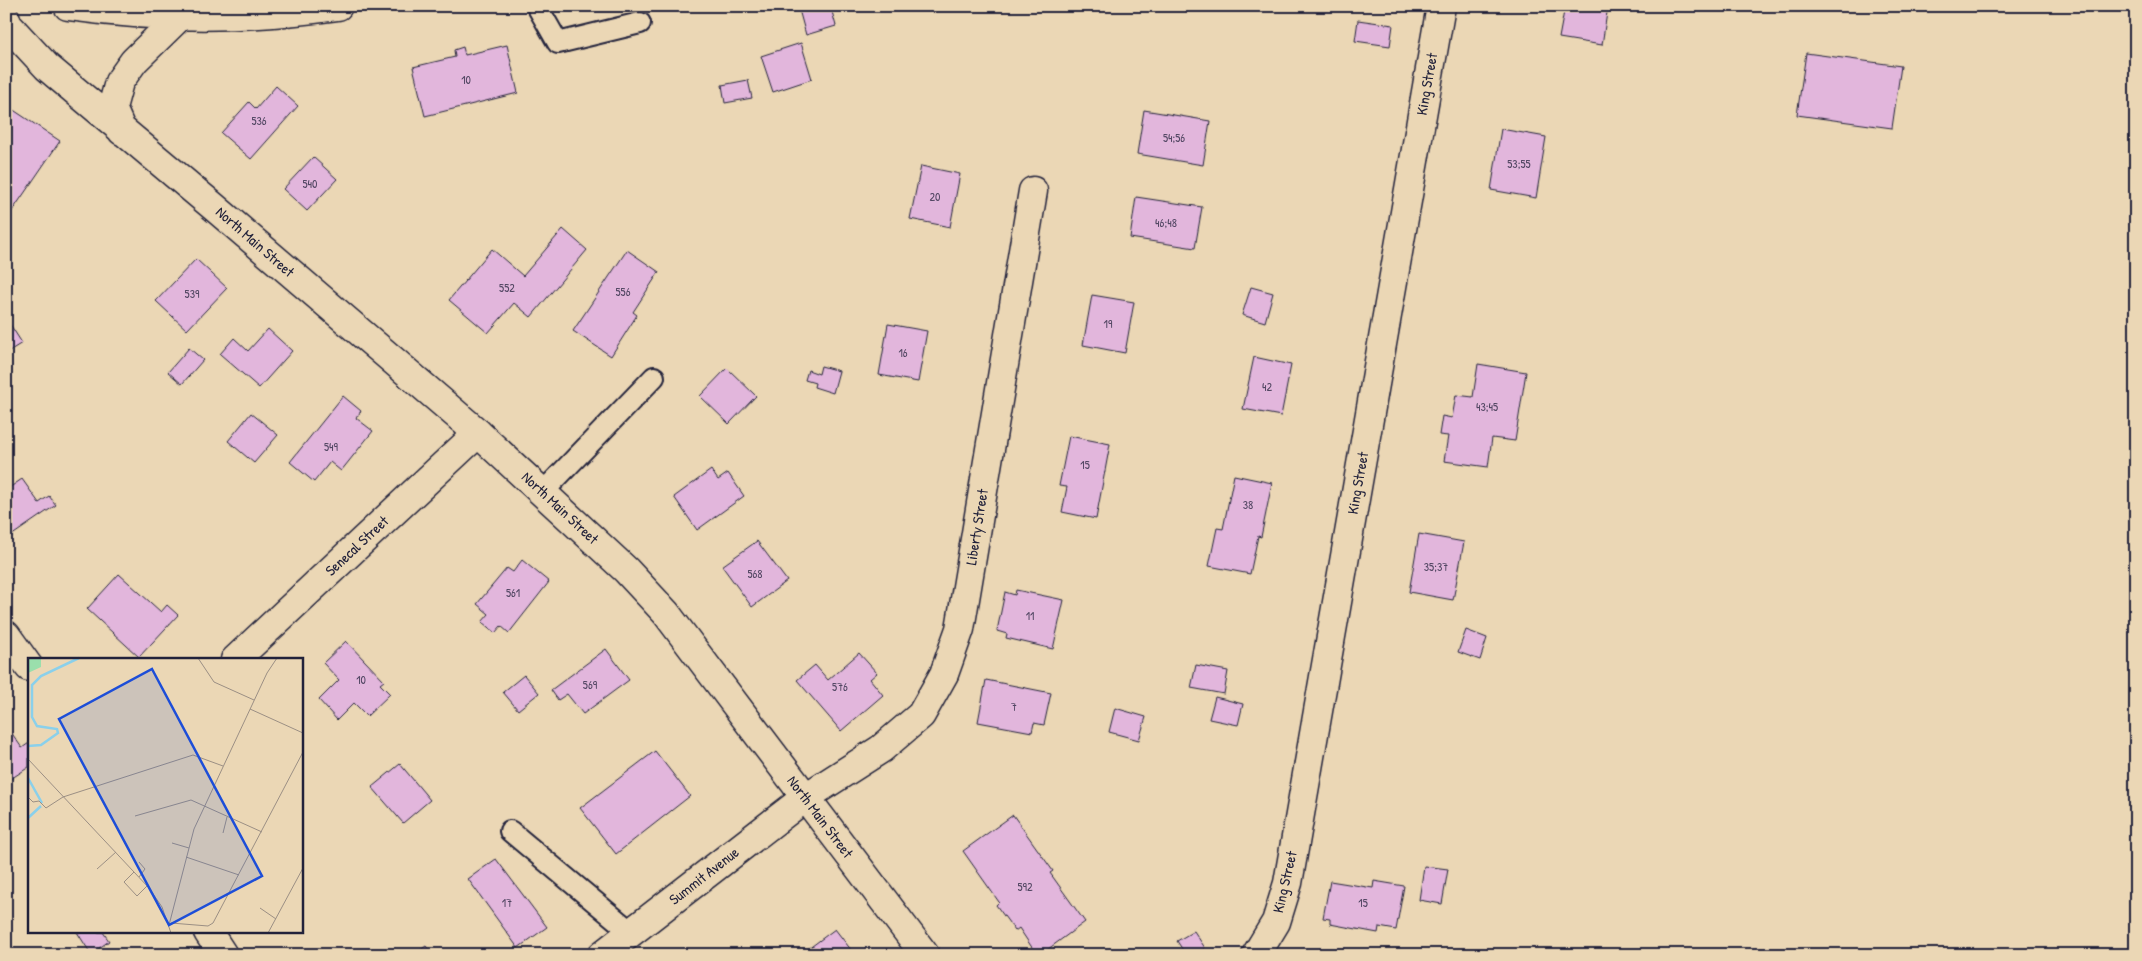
<svg xmlns="http://www.w3.org/2000/svg" width="2142" height="961" viewBox="0 0 2142 961" font-family="'Patrick Hand',sans-serif">
  <rect width="100%" height="100%" fill="#ebd7b5"/>
  <filter id="ink" filterUnits="userSpaceOnUse"><feTurbulence type="fractalNoise" baseFrequency=".02" numOctaves="2"/><feDisplacementMap in="SourceGraphic" scale="10" xChannelSelector="R" yChannelSelector="G"/><feConvolveMatrix kernelMatrix="1 2 1 2 8 2 1 2 1" color-interpolation-filters="sRGB"/></filter>
  <g filter="url(#ink)">
    <!-- building -->
    <path fill="#e2b6dc" stroke="#22223b" d="M798,6H836L831,8L836,26L806,35Z
      M1565,6H1608L1602,45L1559,38Z
      M1358,20L1393,25L1390,46L1355,41Z
      M801,43L812,79L773,92L761,56Z
      M507,45L518,93L425,116L413,67L455,57L454,50L463,47L465,55Z
      M1806,53L1901,66L1892,128L1797,115Z
      M748,80L752,98L725,103L722,85Z
      M276,86L298,106L251,159L221,133L249,102L256,109Z
      M6,105L60,141L8,217L6,216Z
      M1144,110L1210,121L1203,165L1137,154Z
      M1501,129L1546,137L1536,198L1491,190Z
      M313,157L337,179L307,211L283,189Z
      M921,166L960,174L950,227L910,219Z
      M1136,197L1202,207L1195,248L1130,238Z
      M563,229L587,250L531,317L514,303L488,333L449,300L492,249L523,276Z
      M627,250L659,272L633,312L637,315L611,356L573,331Z
      M196,259L227,288L187,330L156,301Z
      M1251,287L1273,293L1265,322L1242,315Z
      M1092,295L1134,302L1125,353L1083,345Z
      M6,318L22,343L6,353Z
      M888,324L927,331L918,382L879,375Z
      M268,329L292,351L259,388L220,354L234,338L248,351Z
      M189,348L203,360L182,384L168,372Z
      M1254,357L1291,365L1281,416L1243,409Z
      M1478,364L1526,372L1515,441L1492,438L1488,467L1444,461L1448,436L1439,435L1442,416L1452,418L1456,395L1473,397Z
      M821,366L839,371L833,393L814,387L815,383L805,380L808,370L819,374Z
      M727,368L756,396L729,424L700,396Z
      M343,396L361,411L356,418L373,431L341,471L330,462L314,482L290,462Z
      M251,413L278,435L254,463L228,441Z
      M1069,436L1110,444L1096,519L1062,512L1067,487L1059,486Z
      M711,470L718,480L728,473L744,496L697,530L674,497Z
      M1234,475L1272,483L1261,537L1258,536L1250,574L1209,566L1217,528L1223,529Z
      M22,479L39,503L49,496L56,505L8,538L6,536V490Z
      M1419,534L1464,542L1453,600L1409,592Z
      M757,541L787,581L752,607L722,566Z
      M522,560L549,582L509,633L501,626L495,633L482,622L489,614L477,604L507,568L513,572Z
      M119,574L161,612L167,605L178,615L139,657L87,609Z
      M1016,590L1064,600L1053,649L1006,638L1007,634L997,631L1005,592L1015,595Z
      M1466,630L1487,638L1480,660L1458,652Z
      M346,641L384,681L380,684L390,694L367,716L354,703L337,720L319,700L339,680L323,663Z
      M606,649L629,680L583,714L567,694L558,700L551,690Z
      M859,653L877,673L870,679L883,695L841,731L797,680L815,665L828,680Z
      M1196,665L1228,671L1224,694L1191,688Z
      M524,675L539,693L518,710L503,692Z
      M986,680L1051,693L1044,725L1034,723L1032,732L978,722Z
      M1215,697L1243,704L1238,725L1209,719Z
      M1115,708L1146,717L1139,740L1109,732Z
      M6,725L22,748L29,743V767L6,782Z
      M655,751L690,796L616,854L580,808Z
      M400,764L430,800L403,823L372,787Z
      M1013,815L1053,871L1050,873L1085,922L1040,955H1037L1019,928L1015,931L996,905L999,902L963,851Z
      M496,859L547,927L518,948L468,879Z
      M1424,866L1448,869L1442,904L1419,900Z
      M1330,881L1373,888L1374,881L1404,886L1396,930L1379,927L1378,933L1330,924V919L1323,918Z
      M835,929L855,955H800Z
      M1194,931L1205,948L1195,955H1186L1177,941Z
      M77,932H103L109,941L91,954Z
      M426,946L433,955H422L419,951Z"/>
    <g fill="none" stroke-linecap="round" stroke-linejoin="round">
      <!-- lane casing -->
      <g stroke="#22223b" stroke-width="24">
        <path id="lane" d="M537,6L558,43L640,23
          M543,492L654,377
          M510,831L631,932"/>
      </g>
      <!-- street casing -->
      <g stroke="#22223b" stroke-width="31">
        <path id="street" d="M6,635L29,667
          M235,660L478,433
          M208,932L223,955
          M602,955L806,797L881,749L921,715L944,674L960,629L1033,191
          M1256,955L1276,922L1288,883L1441,6"/>
      </g>
      <!-- secondary casing -->
      <g stroke="#22223b" stroke-width="31">
        <path id="secondary" d="M68,6C159,19 248,19 338,6
          M6,19L7,24L47,67L214,207L478,433L626,570L666,613L925,955
          M122,131L112,108L119,82L134,61L179,17"/>
      </g>
      <!-- lane -->
      <use href="#lane" stroke="#ebd7b5" stroke-width="20"/>
      <!-- street -->
      <use href="#street" stroke="#ebd7b5" stroke-width="28"/>
      <!-- secondary -->
      <use href="#secondary" stroke="#ebd7b5" stroke-width="28"/>
    </g>
  </g>
  <g text-anchor="middle" stroke-width="4" stroke-linejoin="round" paint-order="stroke">
    <!-- number labels -->
    <g font-size="12" fill="#524763">
      <text x="466" y="84">10</text>
      <text x="259" y="125">536</text>
      <text x="1174" y="142">54;56</text>
      <text x="1519" y="168">53;55</text>
      <text x="310" y="188">540</text>
      <text x="935" y="201">20</text>
      <text x="1166" y="227">46;48</text>
      <text x="507" y="292">552</text>
      <text x="623" y="296">556</text>
      <text x="192" y="298">539</text>
      <text x="1108" y="328">19</text>
      <text x="903" y="357">16</text>
      <text x="1267" y="391">42</text>
      <text x="1487" y="411">43;45</text>
      <text x="331" y="451">549</text>
      <text x="1085" y="469">15</text>
      <text x="1248" y="509">38</text>
      <text x="1436" y="571">35;37</text>
      <text x="755" y="578">568</text>
      <text x="513" y="597">561</text>
      <text x="1030" y="620">11</text>
      <text x="361" y="684">10</text>
      <text x="590" y="689">569</text>
      <text x="840" y="691">576</text>
      <text x="1014" y="711">7</text>
      <text x="1025" y="891">592</text>
      <text x="507" y="907">17</text>
      <text x="1363" y="907">15</text>
    </g>
    <!-- street labels -->
    <g font-size="15" fill="#22223b" stroke="#ebd7b5">
      <text transform="translate(1427 84) rotate(-80)" y="5">King Street</text>
      <text transform="translate(255 242) rotate(41)" y="5">North Main Street</text>
      <text transform="translate(1358 483) rotate(-80)" y="5">King Street</text>
      <text transform="translate(560 508) rotate(43)" y="5">North Main Street</text>
      <text transform="translate(977 527) rotate(-81)" y="5">Liberty Street</text>
      <text transform="translate(357 546) rotate(-43)" y="5">Senecal Street</text>
      <text transform="translate(820 817) rotate(53)" y="5">North Main Street</text>
      <text transform="translate(704 876) rotate(-38)" y="5">Summit Avenue</text>
      <text transform="translate(1285 882) rotate(-77)" y="5">King Street</text>
    </g>
  </g>
  <!-- overview -->
  <g transform="translate(28 658)">
    <rect width="275" height="275" fill="#ebd7b5"/>
    <path d="M0,0H13V9L0,15Z" fill="#9adfac"/>
    <path fill="none" stroke="#8ad0eb" stroke-width="2.5" d="M0,88L13,87L30,75L29,71L9,68L4,59V27L13,18L51,0M0,120L14,145M0,160L13,148"/>
    <path fill="none" stroke="#9b8f84" stroke-width="1" d="M170,0L186,24L226,42M222,51L275,75M0,101L121,230L134,249L143,275M0,139L5,144L11,143L18,150L35,139L165,97L195,108M107,158L163,142L234,174M195,175L199,159M144,185L161,190M158,199L211,217M111,204L117,211L111,219M69,211L88,194M106,214L96,224L109,238L119,228M232,250L248,261M143,265L180,268L185,265L275,94M141,267L166,171L239,15L249,0M240,275L275,210"/>
    <path fill="#1d4ed8" fill-opacity="0.15" stroke="#1d4ed8" stroke-width="2.5" d="M124,11L234,218L141,267L31,61Z"/>
    <rect width="275" height="275" fill="none" stroke="#22223b" stroke-width="2.5"/>
  </g>
  <!-- margin -->
  <rect width="2142" height="961" fill="none" stroke="#ebd7b5" stroke-width="25"/>
  <rect x="12" y="12" width="2117" height="936" fill="none" stroke="#22223b" stroke-width="2" filter="url(#ink)"/>
</svg>
